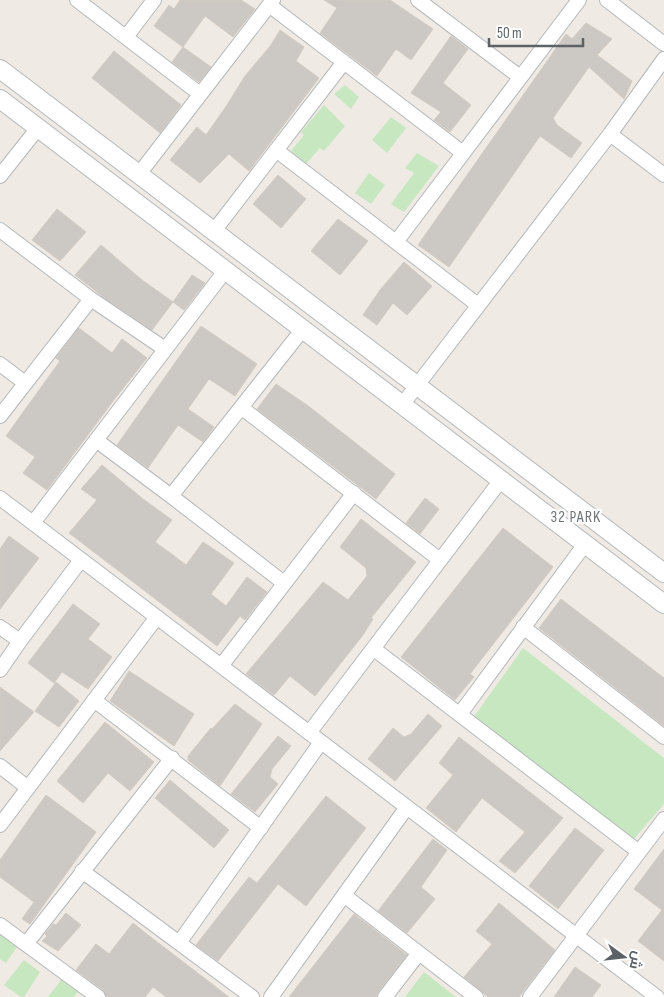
<svg xmlns="http://www.w3.org/2000/svg" width="664" height="997" viewBox="0 0 664 997" font-family="'Sofia Sans Condensed',Cairo,sans-serif">
  <rect width="100%" height="100%" fill="#efebe4"/>
  <!-- green -->
  <path fill="#c7e7c0" d="M345,85L359,97L351,109L334,94Z
    M324,105L345,126L324,151L320,148L306,164L291,151L304,135L301,132Z
    M391,117L406,128L387,153L372,140Z
    M417,153L439,166L404,212L391,204L414,173L405,168Z
    M369,173L385,185L371,204L355,193Z
    M523,648L664,758V804L633,840L473,718Z
    M0,932L18,945L6,963L0,959Z
    M24,960L40,972L24,997H21L4,985Z
    M424,972L456,997H405Z
    M61,980L78,992L74,997H48Z"/>
  <!-- building -->
  <path fill="#ccc8c3" stroke="#d4cbc2" d="M180,0H241L255,9L233,37L205,16L183,47L154,26L169,5L174,9Z
    M324,0H390L433,29L411,60L396,49L377,76L320,33L337,8Z
    M586,23L612,39L597,55L632,81L624,99L589,67L553,118L557,125L582,143L571,158L540,136L449,267L418,245L566,34L572,39Z
    M280,30L304,47L296,61L319,78L249,171L229,154L200,183L170,160L197,127L206,135L227,105L245,76L271,45Z
    M451,36L468,49L443,83L471,105L450,132L434,120L441,112L411,93Z
    M183,47L211,67L199,82L172,62Z
    M114,51L181,105L160,133L92,78Z
    M278,175L306,199L281,228L253,204Z
    M57,209L86,232L60,261L32,240Z
    M338,219L368,241L340,275L311,251Z
    M101,245L142,280L173,302L192,275L205,283L184,310L173,302L152,330L106,299L75,275Z
    M404,262L432,286L407,315L393,303L377,325L363,315L380,290Z
    M201,326L257,364L235,396L209,379L188,409L214,427L203,442L178,425L148,468L117,445Z
    M79,328L112,353L122,339L147,358L113,401L47,490L23,473L35,457L6,436L60,361L56,358Z
    M276,384L307,405L395,474L376,499L257,409Z
    M102,465L143,499L172,520L155,542L173,555L186,565L203,542L234,563L211,594L226,606L247,577L267,592L245,620L240,616L217,646L69,533L97,500L81,489Z
    M425,498L439,509L420,534L406,523Z
    M361,519L416,562L371,618L373,619L363,635L315,696L290,676L274,695L246,674L323,582L348,600L367,576L366,568L340,547Z
    M503,528L553,567L470,674L474,677L455,700L401,657Z
    M9,536L39,558L0,609V549Z
    M561,599L664,678V726L539,628Z
    M73,604L100,624L88,639L112,657L88,689L62,672L54,683L28,663Z
    M129,671L194,714L174,746L110,701Z
    M56,682L79,701L59,727L35,711Z
    M0,687L34,712L0,751Z
    M235,704L262,724L220,786L188,760V756L211,728L212,729Z
    M428,714L442,726L395,781L368,759L393,728L404,737L411,734Z
    M105,722L154,762L130,791L108,773L83,803L57,781Z
    M278,736L291,746L272,769L270,777L278,784L255,812L231,794Z
    M459,737L563,818L515,873L499,861L525,832L482,798L456,832L426,808L453,775L439,763Z
    M170,780L229,830L214,848L155,798Z
    M46,795L96,832L30,924L22,919L34,902L0,877V860Z
    M326,796L366,828L306,906L278,884L218,961L196,945L249,877L257,883Z
    M575,828L604,850L558,909L529,886Z
    M433,839L447,850L421,887L435,899L407,933L378,911Z
    M664,849V961L638,941L662,910L634,889Z
    M499,903L555,950L519,997H488L464,977L492,944L476,931Z
    M66,913L81,925L58,951L42,941L47,936L45,934L53,924L56,925Z
    M354,914L407,955L378,992L376,997H289Z
    M133,923L148,935L229,997H166L153,987L145,997H107L103,990L76,970L96,944L109,954Z
    M575,967L601,985L592,997H554Z"/>
  <g fill="none" stroke-linecap="round" stroke-linejoin="round">
    <!-- minor casing -->
    <g stroke="#b5b8bb" stroke-width="16">
      <path id="minor" d="M77,0L200,94
        M418,0L520,77
        M607,0L664,44
        M269,5L463,153
        M126,37L154,0
        M610,134L664,175
        M276,150L478,305
        M139,174L273,0
        M0,176L38,128
        M0,230L91,299L165,349
        M214,231L344,62
        M396,242L579,0
        M0,364L25,383
        M402,405L610,134L664,59
        M242,408L440,560
        M0,416L91,299
        M96,440L171,496L284,583
        M171,496L303,329
        M0,498L657,997
        M33,523L225,271
        M0,627L20,641
        M523,627L664,737
        M374,649L639,852
        M221,666L354,493
        M0,670L20,641L81,560
        M94,700L261,828
        M460,714L585,544
        M309,733L501,480
        M0,766L28,788
        M0,825L157,617
        M82,871L252,997
        M345,896L476,997
        M0,925L98,997
        M179,943L321,742
        M26,944L172,758
        M271,997L407,807
        M385,997L419,953
        M530,997L664,819"/>
    </g>
    <!-- tertiary casing -->
    <g stroke="#b5b8bb" stroke-width="20">
      <path id="tertiary" d="M0,69L664,573
        M0,99L664,604"/>
    </g>
    <!-- minor -->
    <use href="#minor" stroke="#fff" stroke-width="14"/>
    <!-- tertiary -->
    <use href="#tertiary" stroke="#fff" stroke-width="18"/>
  </g>
  <g text-anchor="middle" stroke-width="4.5" stroke-linejoin="round" paint-order="stroke">
    <!-- neighbourhood labels -->
    <g font-size="16" letter-spacing="1" fill="#6d7477" stroke="#fff">
      <text x="576" y="522">32 PARK</text>
    </g>
  </g>
  <!-- north arrow -->
  <g transform="translate(624 957) rotate(105)" stroke="#ffffff" stroke-width="4" paint-order="stroke">
  <path d="M0-4L9 19L0 12L-9 19Z" fill="#5c6265"/>
  <text y="-8" font-size="14" font-weight="bold" text-anchor="middle" fill="#5c6265">ش</text>
  </g>
  <!-- scale -->
  <path d="M489 38v8h94v-8" fill="none" stroke="#5c6265" stroke-width="2.5"/>
  <text x="497" y="38" font-size="15" fill="#5c6265" stroke="#ffffff" stroke-width="4" paint-order="stroke">50 m</text>
</svg>
